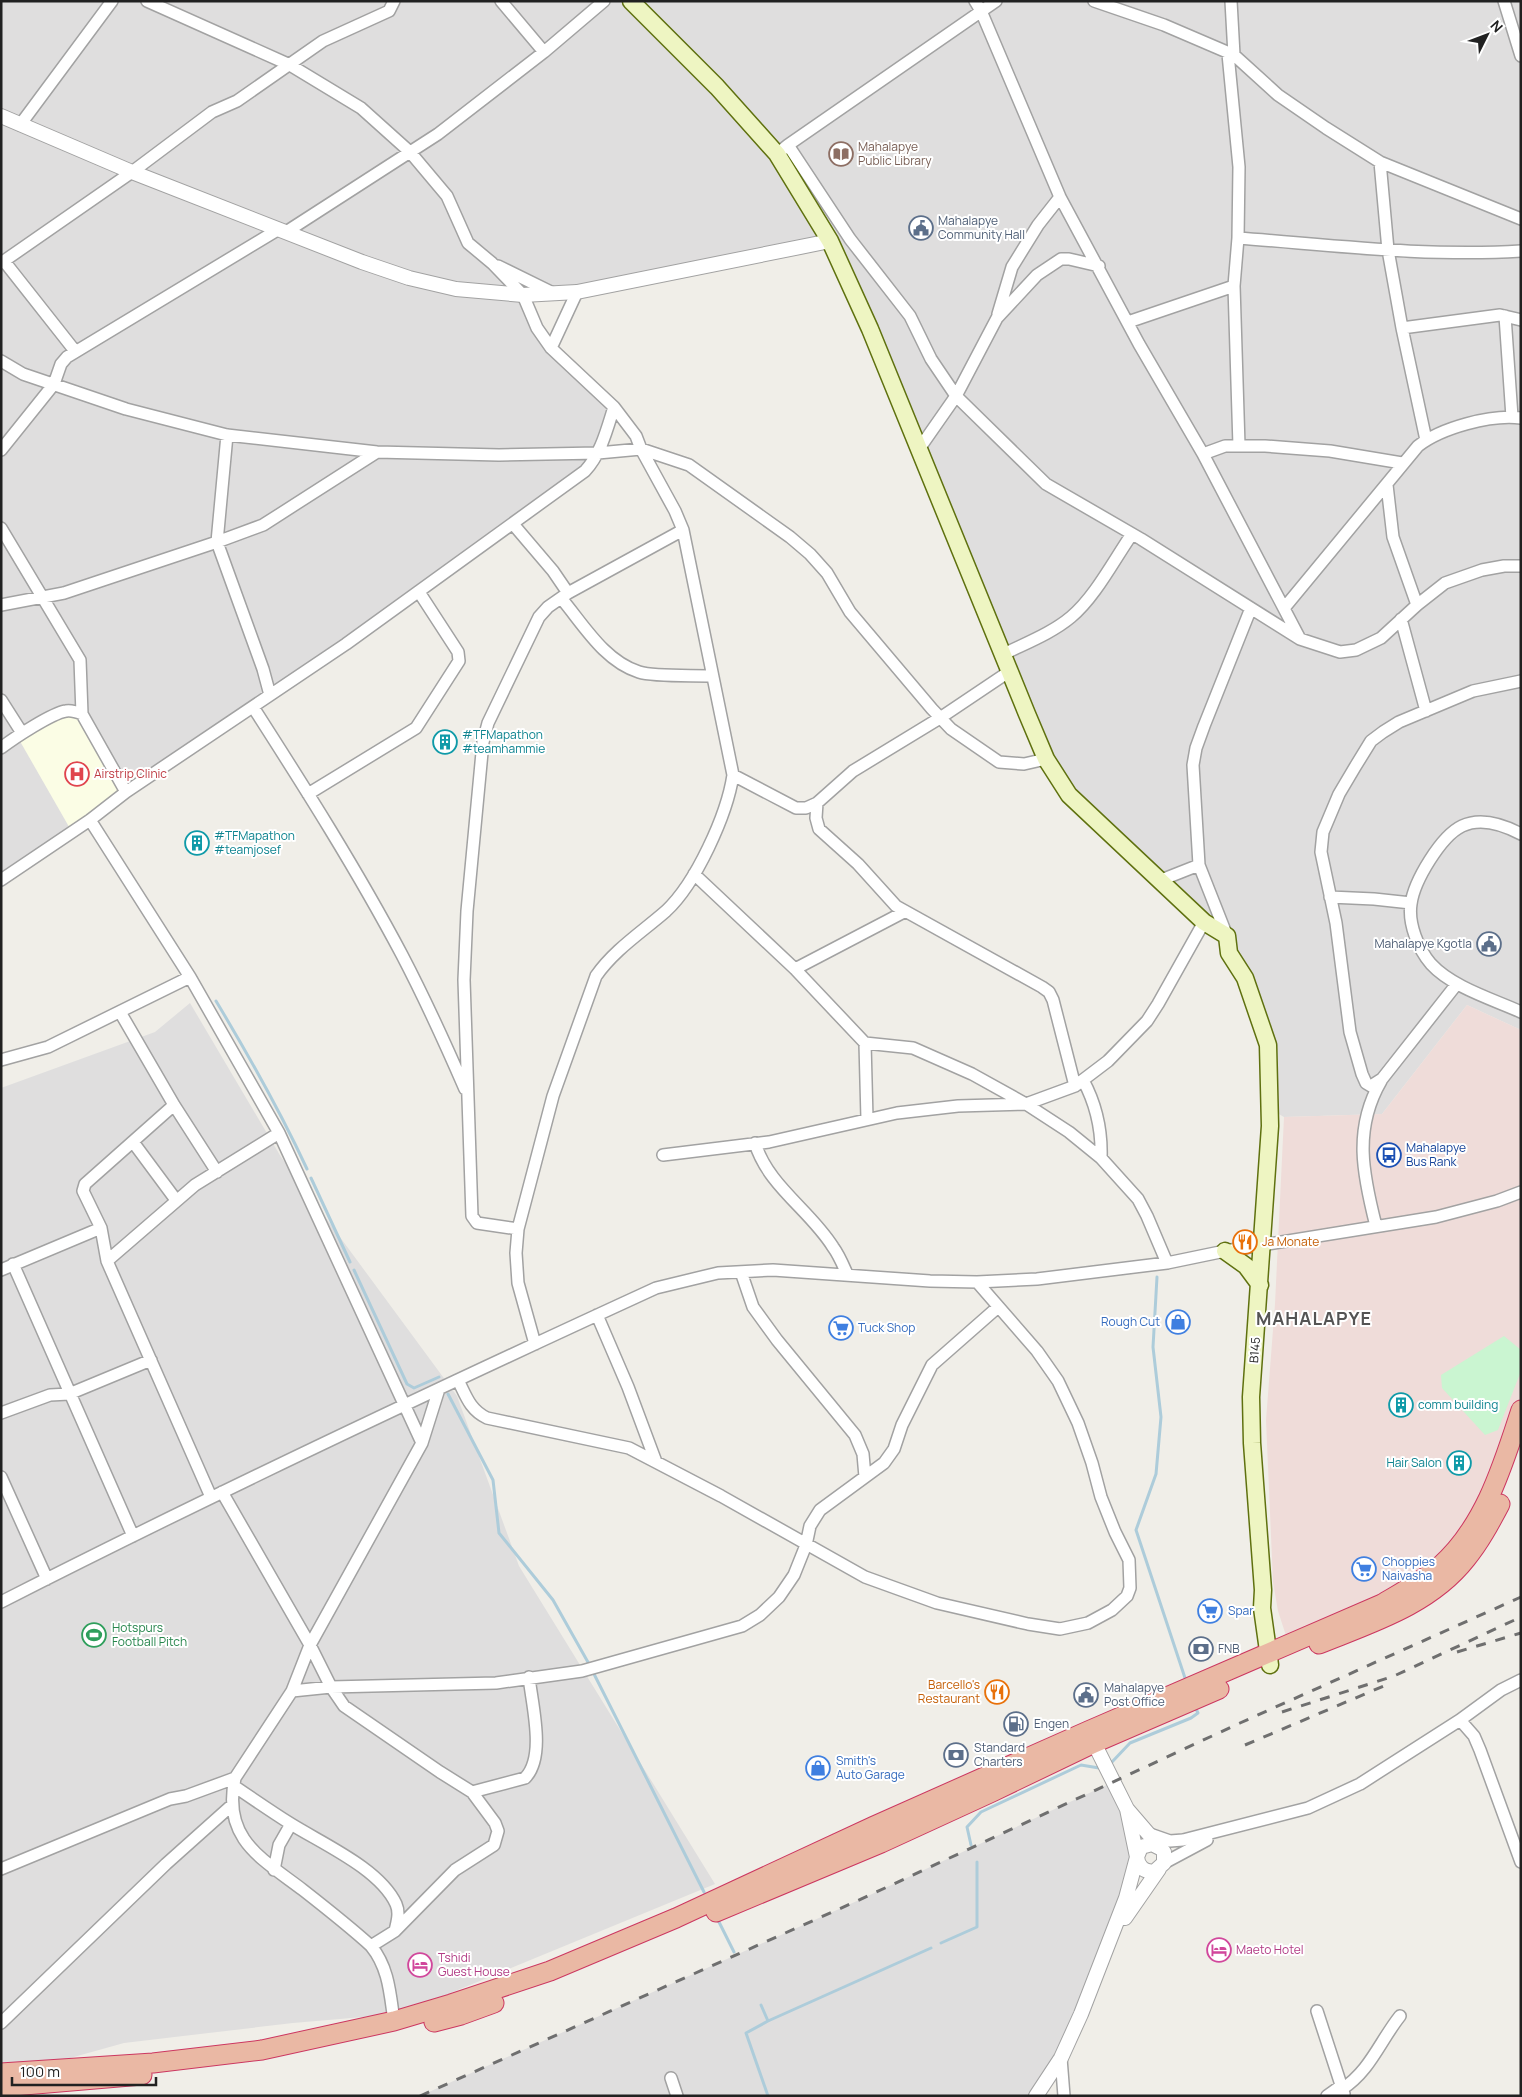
<svg xmlns="http://www.w3.org/2000/svg" width="1522" height="2097" viewBox="0 0 1522 2097" font-family="Manrope,sans-serif">
  <rect width="100%" height="100%" fill="#f0eee8"/>
  <!-- residential -->
  <path fill="#dfdede" d="M1,1H1521V1030L1467,1005L1382,1114L1284,1117L1270,1109L1269,1069L1227,936L1069,795L830,241L523,295L537,328L614,407L590,466L1,880Z
    M190,1003L281,1157L457,1396L519,1566L715,1884L453,1992L410,2013L293,2023L124,2043L63,2060L1,2065V1088L155,1032Z
    M1113,1782L1132,1837L1126,1898L1036,2096H420L857,1901Z"/>
  <!-- commercial -->
  <path fill="#efdcd9" d="M1467,1005L1521,1030V1415L1463,1544L1291,1651L1278,1611L1273,1582L1266,1420L1275,1304L1284,1117L1382,1114Z"/>
  <!-- education -->
  <path fill="#fbfde5" d="M65,711L82,714L126,792L72,832L17,736Z"/>
  <!-- park -->
  <path fill="#caf5d1" d="M1504,1336L1521,1350V1371L1498,1430L1485,1435L1442,1388L1441,1375Z"/>
  <g fill="none" stroke-linecap="round" stroke-linejoin="round">
    <!-- stream -->
    <path stroke="#adccda" stroke-width="3" d="M216,1001C249,1056 280,1111 307,1169
      M311,1178L350,1262
      M354,1270L407,1384L414,1388L439,1377
      M1157,1277L1153,1347L1161,1417L1156,1474L1136,1530L1185,1678
      M448,1394L493,1480L499,1533L553,1600L589,1664
      M593,1672L704,1892
      M1112,1762L1130,1743L1191,1718L1198,1713L1196,1709
      M971,1845L967,1827L981,1812L1081,1765L1099,1768
      M718,1920L734,1952
      M941,1943L977,1927V1862
      M761,2005L768,2021
      M768,2096L746,2033L768,2021L931,1948"/>
    <!-- minor casing -->
    <g stroke="#a2a2a2" stroke-width="14">
      <path id="minor" d="M501,1L544,52
        M975,1L981,11L1060,197L1139,344L1203,454L1300,639
        M1094,1L1164,25L1234,55L1278,95L1326,128L1380,162L1521,219
        M1231,1L1234,55
        M1504,1L1521,56
        M1228,54L1239,167L1238,238L1234,286L1239,446
        M20,125L112,1
        M788,145L996,1
        M777,154L788,145L850,239L910,316L931,359L956,396L1046,484L1141,539L1300,639L1340,652L1356,650L1381,638L1417,605L1445,583L1482,570L1504,566H1521
        M1380,162L1388,250L1402,328L1426,440
        M286,232L438,134L544,52L604,1
        M1238,238C1332,245 1427,257 1521,251
        M4,261L75,351
        M1,263L132,172L212,112L237,101L323,41L389,11L394,1
        M498,266L555,294
        M998,314L1012,267L1038,225L1060,197
        M1505,316L1512,417
        M1128,322L1234,286
        M1402,328L1500,315L1521,320
        M551,348L577,292
        M1,361L23,374L126,409L227,435L377,452L499,455L598,453L641,449L689,465L790,537L810,554L827,573L850,612L932,709L951,729L999,762L1024,764L1046,759
        M227,435L217,542L263,669L270,695
        M919,449L956,396L997,318L1037,275L1061,259H1069L1099,266
        M1,450L54,384L61,364L67,357L279,229
        M1203,454L1225,446H1265L1330,451L1402,463
        M1387,485L1393,537L1417,605
        M513,524L553,571L568,593
        M1,528L80,660L82,714L126,792
        M561,598C583,624 604,661 639,672C655,677 693,675 712,676
        M1,605L64,593L217,542L263,525L377,452
        M1285,607L1418,446C1441,428 1491,414 1521,418
        M1401,619L1426,711
        M1004,654C1026,643 1052,633 1071,617C1095,597 1114,560 1132,534
        M1,700L22,733
        M253,707C305,788 357,870 402,955C425,999 445,1043 465,1089
        M1,748C14,738 52,713 66,711C72,710 77,712 82,714
        M733,775L796,808H806L817,803L853,771L940,718L1010,671
        M308,794L416,728L459,661L458,652L419,592
        M817,803L816,818L819,829L858,864L896,906L1042,987L1049,992L1053,1000L1075,1086
        M90,820L190,977L279,1133L422,1443
        M1521,834C1504,825 1481,817 1462,826C1441,836 1414,881 1411,904C1408,923 1418,949 1431,964C1452,987 1492,999 1521,1012
        M694,874L795,969L865,1043L913,1048L972,1074L1026,1104L1069,1132L1101,1158L1138,1199L1147,1216L1167,1263
        M1,880L90,820L126,792L346,644L585,471C601,454 607,429 614,407L551,348L537,328L523,295L492,263L468,243L447,196L410,152L361,108L290,65L147,1
        M1161,880L1199,865
        M1330,897L1374,899L1411,903
        M1227,936L1199,865L1193,765L1196,748L1204,726L1251,608
        M795,969L904,912
        M1456,985L1382,1079L1371,1086L1366,1083L1362,1074L1350,1032L1336,923L1321,852L1323,832L1339,794L1355,767L1371,741L1383,732L1399,722L1473,691L1521,681
        M120,1012L174,1105L217,1172
        M865,1043L867,1119
        M1,1060L48,1047L190,977
        M1083,1080C1096,1104 1102,1130 1101,1158
        M174,1105L85,1184L83,1191L101,1228L107,1261L211,1497
        M133,1142L176,1200
        M755,1143C768,1186 810,1210 833,1247C839,1255 843,1265 847,1274
        M663,1155L769,1142L897,1113L958,1106L1026,1104L1075,1086L1108,1061L1147,1021L1158,1004L1204,922
        M1376,1226C1363,1175 1353,1129 1381,1081
        M518,1229L477,1223L472,1216L464,980L467,911L483,742L488,723L539,617L548,607L568,593L683,530
        M107,1261L195,1185L279,1133
        M13,1264L133,1536
        M1,1270L101,1228
        M741,1272L753,1307L777,1340L855,1435L863,1454L865,1477
        M597,1315L628,1387L656,1462
        M535,1344L518,1283L516,1253L518,1229L553,1096L596,976C614,950 642,932 666,911C696,883 727,815 733,775L683,530L675,511L641,449L636,436L614,407
        M458,1380C466,1396 470,1410 487,1418L629,1448L721,1496L865,1577L937,1603L1028,1624L1060,1629L1088,1623L1112,1610L1127,1596L1130,1588L1129,1560L1115,1532L1101,1497L1092,1463L1078,1423L1058,1381L1037,1351L977,1282
        M1,1413L50,1395L69,1394L151,1360
        M1,1477L47,1579
        M222,1492L310,1645L331,1687L344,1706L440,1772L472,1792L495,1823L498,1831L494,1845L455,1870L395,1931L371,1946
        M1,1602C217,1492 436,1389 656,1288L718,1273L773,1270L930,1281L977,1282L1037,1279L1167,1263L1225,1251L1436,1217L1497,1201L1521,1192
        M292,1691L331,1687L496,1683L582,1671L742,1626L760,1615L779,1597L794,1575L806,1545L810,1526L820,1510L884,1463L894,1449L902,1425L932,1365L998,1307
        M1460,1720L1501,1690L1521,1680
        M235,1778C222,1839 261,1858 303,1890C326,1908 349,1926 371,1946C389,1968 390,1994 394,2021
        M234,1786C253,1799 272,1812 291,1824C323,1844 380,1869 396,1904C400,1913 397,1922 395,1931
        M472,1792L525,1778C546,1757 532,1705 529,1677
        M1150,1834L1170,1841L1183,1840L1308,1808L1360,1784L1460,1720L1474,1736L1480,1750L1521,1862
        M1164,1863L1207,1840
        M1,1869L170,1799L186,1796L235,1778L292,1691L310,1645L422,1443L439,1389
        M274,1870L279,1845L291,1824
        M1317,2011L1344,2094
        M1,2023L166,1864L232,1805
        M1061,2058L1064,2096
        M671,2078L677,2096
        M1342,2089C1370,2071 1380,2041 1400,2016
        M1327,2096L1341,2086"/>
    </g>
    <!-- tertiary casing -->
    <g stroke="#a2a2a2" stroke-width="16">
      <path id="tertiary" d="M1,116L132,172L362,262L409,278L456,289L523,295L577,292L830,241
        M1090,1735L1127,1809L1164,1852V1863L1155,1871C1145,1873 1138,1867 1137,1857L1141,1847L1152,1844L1162,1849
        M1125,1918L1159,1869
        M1036,2096L1061,2058L1081,2014L1126,1898L1137,1857L1127,1809"/>
    </g>
    <!-- secondary casing -->
    <g stroke="#5f710f" stroke-width="19">
      <path id="secondary" d="M631,1L717,87L777,154L830,241L870,329L1027,714L1046,759L1069,795L1204,922L1227,936L1229,953L1245,978L1268,1045L1270,1126L1251,1397L1252,1443L1263,1590L1262,1608L1270,1665
        M1225,1251L1246,1266L1260,1285"/>
    </g>
    <!-- trunk casing -->
    <g stroke="#cc3760" stroke-width="21">
      <path id="trunk" d="M1319,1644C1371,1623 1430,1605 1466,1559C1480,1542 1490,1523 1500,1504
        M716,1912L881,1843L992,1792L1094,1743L1219,1689
        M434,2022L461,2015L494,2003
        M1,2073L153,2063L262,2050L394,2021L451,2004L550,1971L676,1918L874,1826L1088,1731L1382,1604C1402,1592 1422,1581 1440,1566C1485,1526 1503,1465 1521,1410
        M1,2087L142,2075"/>
    </g>
    <!-- minor -->
    <use href="#minor" stroke="#fff" stroke-width="11"/>
    <!-- tertiary -->
    <use href="#tertiary" stroke="#fff" stroke-width="14"/>
    <!-- secondary -->
    <use href="#secondary" stroke="#eef5c2" stroke-width="16"/>
    <!-- trunk -->
    <use href="#trunk" stroke="#eab8a4" stroke-width="19"/>
    <!-- rail -->
    <path stroke="#6f6f6f" stroke-width="3" stroke-dasharray="10 10" stroke-linecap="butt" d="M1457,1652L1521,1633
      M1282,1712L1394,1676L1521,1617
      M1245,1745L1386,1685
      M420,2096L857,1901L1240,1723L1521,1597"/>
  </g>
  <!-- icons -->
  <defs>
    <g id="library-ring" transform="scale(1.25)"><circle r="9.5" fill="#fff" stroke="#8d6e63" stroke-width="1.5"/><path d="M-6-4Q-3-5.5-.7-3.5V5Q-3 3-6 4ZM6-4Q3-5.5 .7-3.5V5Q3 3 6 4Z" fill="#8d6e63"/></g>
    <g id="civic-ring" transform="scale(1.25)"><circle r="9.5" fill="#fff" stroke="#5c6f8a" stroke-width="1.5"/><path d="M-.6-6.5H3V-4.5H.6V-3L4-1V1h2V6H-6V1h2V-1L-.6-3ZM-1.2 2.5V6h2.4V2.5Z" fill="#5c6f8a"/></g>
    <g id="building-ring" transform="scale(1.25)"><circle r="9.5" fill="#fff" stroke="#0f9aa8" stroke-width="1.5"/><path d="M-4-6H4V6H1V3H-1V6H-4ZM-2.5-4.3h1.7v1.8h-1.7ZM.8-4.3h1.7v1.8H.8ZM-2.5-1h1.7V.8h-1.7ZM.8-1h1.7V.8H.8Z" fill="#0f9aa8"/></g>
    <g id="hospital-ring" transform="scale(1.25)"><circle r="9.5" fill="#fff" stroke="#e0444e" stroke-width="1.5"/><path d="M-5-5h3v3.5h4V-5h3V5h-3V1.5h-4V5h-3Z" fill="#e0444e"/></g>
    <g id="bus-ring" transform="scale(1.25)"><circle r="9.5" fill="#fff" stroke="#1a4fb4" stroke-width="1.5"/><path d="M-5-6H5V4H4V6H2V4H-2V6H-4V4H-5ZM-3.5-4V0h7V-4ZM-3.5 1.2v1.5H-2V1.2ZM2 1.2v1.5H3.5V1.2Z" fill="#1a4fb4"/></g>
    <g id="restaurant-ring" transform="scale(1.25)"><circle r="9.5" fill="#fff" stroke="#e8710a" stroke-width="1.5"/><path d="M-5-6h1v4h1v-4h1v4h1v-4h1v5L-1.5 .5V6h-2V.5L-5-1ZM5-6V6H3V1.5H1.5Q1.5-4 5-6Z" fill="#e8710a"/></g>
    <g id="shop-ring" transform="scale(1.25)"><circle r="9.5" fill="#fff" stroke="#3f7fe0" stroke-width="1.5"/><path d="M-5-2.5h2.3a2.7 3.5 0 0 1 5.4 0H5L5.5 6h-11ZM-1.5-2.5h3a1.5 2.3 0 0 0-3 0Z" fill="#3f7fe0"/></g>
    <g id="supermarket-ring" transform="scale(1.25)"><circle r="9.5" fill="#fff" stroke="#3f7fe0" stroke-width="1.5"/><path d="M-6-5.5h2.5l.6 2H6L4.5 2H-2.5L-4.4-4H-6ZM-1.5 3.2a1.3 1.3 0 1 0 .1 0ZM3 3.2a1.3 1.3 0 1 0 .1 0Z" fill="#3f7fe0"/></g>
    <g id="stadium-ring" transform="scale(1.25)"><circle r="9.5" fill="#fff" stroke="#2e9e5b" stroke-width="1.5"/><path d="M0-5a6.5 5 0 1 0 0 10a6.5 5 0 1 0 0-10ZM-3.5-1.8h7v3.6h-7Z" fill="#2e9e5b"/></g>
    <g id="bank-ring" transform="scale(1.25)"><circle r="9.5" fill="#fff" stroke="#5c6f8a" stroke-width="1.5"/><path d="M-6-4H6V4H-6ZM0-2.3a2.3 2.3 0 1 0 0 4.6a2.3 2.3 0 1 0 0-4.6Z" fill="#5c6f8a"/></g>
    <g id="fuel-ring" transform="scale(1.25)"><circle r="9.5" fill="#fff" stroke="#5c6f8a" stroke-width="1.5"/><path d="M-5.5-6h7V0h2V4h1.3V-2.5L3-4.5l.8-.8L6-3V5H2.5V1h-1V6h-7ZM-4.2-4.7v3.2H.2V-4.7Z" fill="#5c6f8a"/></g>
    <g id="hotel-ring" transform="scale(1.25)"><circle r="9.5" fill="#fff" stroke="#d1479c" stroke-width="1.5"/><path d="M-6-4.5h1.5V1H6V5H4.5V3h-9V5H-6ZM-4 0a1.8 1.8 0 1 1 3.6 0ZM.5 0V-2.5h3Q6-2.5 6 0Z" fill="#d1479c"/></g>
  </defs>
  <g fill-rule="evenodd">
    <use href="#library-ring" x="841" y="154"/>
    <use href="#civic-ring" x="921" y="228"/>
    <use href="#building-ring" x="445" y="742"/>
    <use href="#hospital-ring" x="77" y="774"/>
    <use href="#building-ring" x="197" y="843"/>
    <use href="#civic-ring" x="1489" y="944"/>
    <use href="#bus-ring" x="1389" y="1155"/>
    <use href="#restaurant-ring" x="1245" y="1242"/>
    <use href="#shop-ring" x="1178" y="1322"/>
    <use href="#supermarket-ring" x="841" y="1328"/>
    <use href="#building-ring" x="1401" y="1405"/>
    <use href="#building-ring" x="1459" y="1463"/>
    <use href="#supermarket-ring" x="1364" y="1569"/>
    <use href="#supermarket-ring" x="1210" y="1611"/>
    <use href="#stadium-ring" x="94" y="1635"/>
    <use href="#bank-ring" x="1201" y="1649"/>
    <use href="#restaurant-ring" x="997" y="1692"/>
    <use href="#civic-ring" x="1086" y="1695"/>
    <use href="#fuel-ring" x="1016" y="1724"/>
    <use href="#bank-ring" x="956" y="1755"/>
    <use href="#shop-ring" x="818" y="1768"/>
    <use href="#hotel-ring" x="1219" y="1950"/>
    <use href="#hotel-ring" x="420" y="1965"/>
  </g>
  <g text-anchor="middle" stroke-width="4" stroke-linejoin="round" paint-order="stroke">
    <!-- education labels -->
    <g font-size="12" fill="#785e54" stroke="#fff" text-anchor="start">
      <text x="858" y="151">Mahalapye<tspan x="858" dy="14">Public Library</tspan></text>
    </g>
    <!-- service labels -->
    <g font-size="12" fill="#4e5e75" stroke="#fff" text-anchor="start">
      <text x="938" y="225">Mahalapye<tspan x="938" dy="14">Community Hall</tspan></text>
      <text x="1472" y="948" text-anchor="end">Mahalapye Kgotla</text>
      <text x="1218" y="1653">FNB</text>
      <text x="1104" y="1692">Mahalapye<tspan x="1104" dy="14">Post Office</tspan></text>
      <text x="1034" y="1728">Engen</text>
      <text x="974" y="1752">Standard<tspan x="974" dy="14">Charters</tspan></text>
    </g>
    <!-- culture labels -->
    <g font-size="12" fill="#0d838f" stroke="#fff" text-anchor="start">
      <text x="462" y="739">#TFMapathon<tspan x="462" dy="14">#teamhammie</tspan></text>
      <text x="214" y="840">#TFMapathon<tspan x="214" dy="14">#teamjosef</tspan></text>
      <text x="1418" y="1409">comm building</text>
      <text x="1442" y="1467" text-anchor="end">Hair Salon</text>
    </g>
    <!-- health labels -->
    <g font-size="12" fill="#be3a42" stroke="#fff" text-anchor="start">
      <text x="94" y="778">Airstrip Clinic</text>
    </g>
    <!-- transit labels -->
    <g font-size="12" fill="#164399" stroke="#fff" text-anchor="start">
      <text x="1406" y="1152">Mahalapye<tspan x="1406" dy="14">Bus Rank</tspan></text>
    </g>
    <!-- food labels -->
    <g font-size="12" fill="#c56008" stroke="#fff" text-anchor="start">
      <text x="1262" y="1246">Ja Monate</text>
      <text x="980" y="1689" text-anchor="end">Barcello's<tspan x="980" dy="14">Restaurant</tspan></text>
    </g>
    <!-- shop labels -->
    <g font-size="12" fill="#366cbe" stroke="#fff" text-anchor="start">
      <text x="1160" y="1326" text-anchor="end">Rough Cut</text>
      <text x="858" y="1332">Tuck Shop</text>
      <text x="1382" y="1566">Choppies<tspan x="1382" dy="14">Naivasha</tspan></text>
      <text x="1228" y="1615">Spar</text>
      <text x="836" y="1765">Smith's<tspan x="836" dy="14">Auto Garage</tspan></text>
    </g>
    <!-- street labels -->
    <g font-size="12" fill="#212121" stroke="#fff">
      <text transform="translate(1255 1350) rotate(-86)" y="4">B145</text>
    </g>
    <!-- leisure labels -->
    <g font-size="12" fill="#27864d" stroke="#fff" text-anchor="start">
      <text x="112" y="1632">Hotspurs<tspan x="112" dy="14">Football Pitch</tspan></text>
    </g>
    <!-- hotel labels -->
    <g font-size="12" fill="#b23c85" stroke="#fff" text-anchor="start">
      <text x="1236" y="1954">Maeto Hotel</text>
      <text x="438" y="1962">Tshidi<tspan x="438" dy="14">Guest House</tspan></text>
    </g>
    <!-- district labels -->
    <g font-size="18" font-weight="bold" letter-spacing="1" fill="#545454" stroke="#fff">
      <text x="1314" y="1325">MAHALAPYE</text>
    </g>
  </g>
  <!-- border -->
  <rect width="1522" height="2097" fill="none" stroke="#212121" stroke-width="5"/>
  <!-- north arrow -->
  <g transform="translate(1487 35) rotate(48)" stroke="#ffffff" stroke-width="4" paint-order="stroke">
  <path d="M0-4L9 19L0 12L-9 19Z" fill="#212121"/>
  <text y="-8" font-size="14" font-weight="bold" text-anchor="middle" fill="#212121">N</text>
  </g>
  <!-- scale -->
  <path d="M12 2077v8h144v-8" fill="none" stroke="#212121" stroke-width="2.5"/>
  <text x="20" y="2077" font-size="15" fill="#212121" stroke="#ffffff" stroke-width="4" paint-order="stroke">100 m</text>
</svg>
